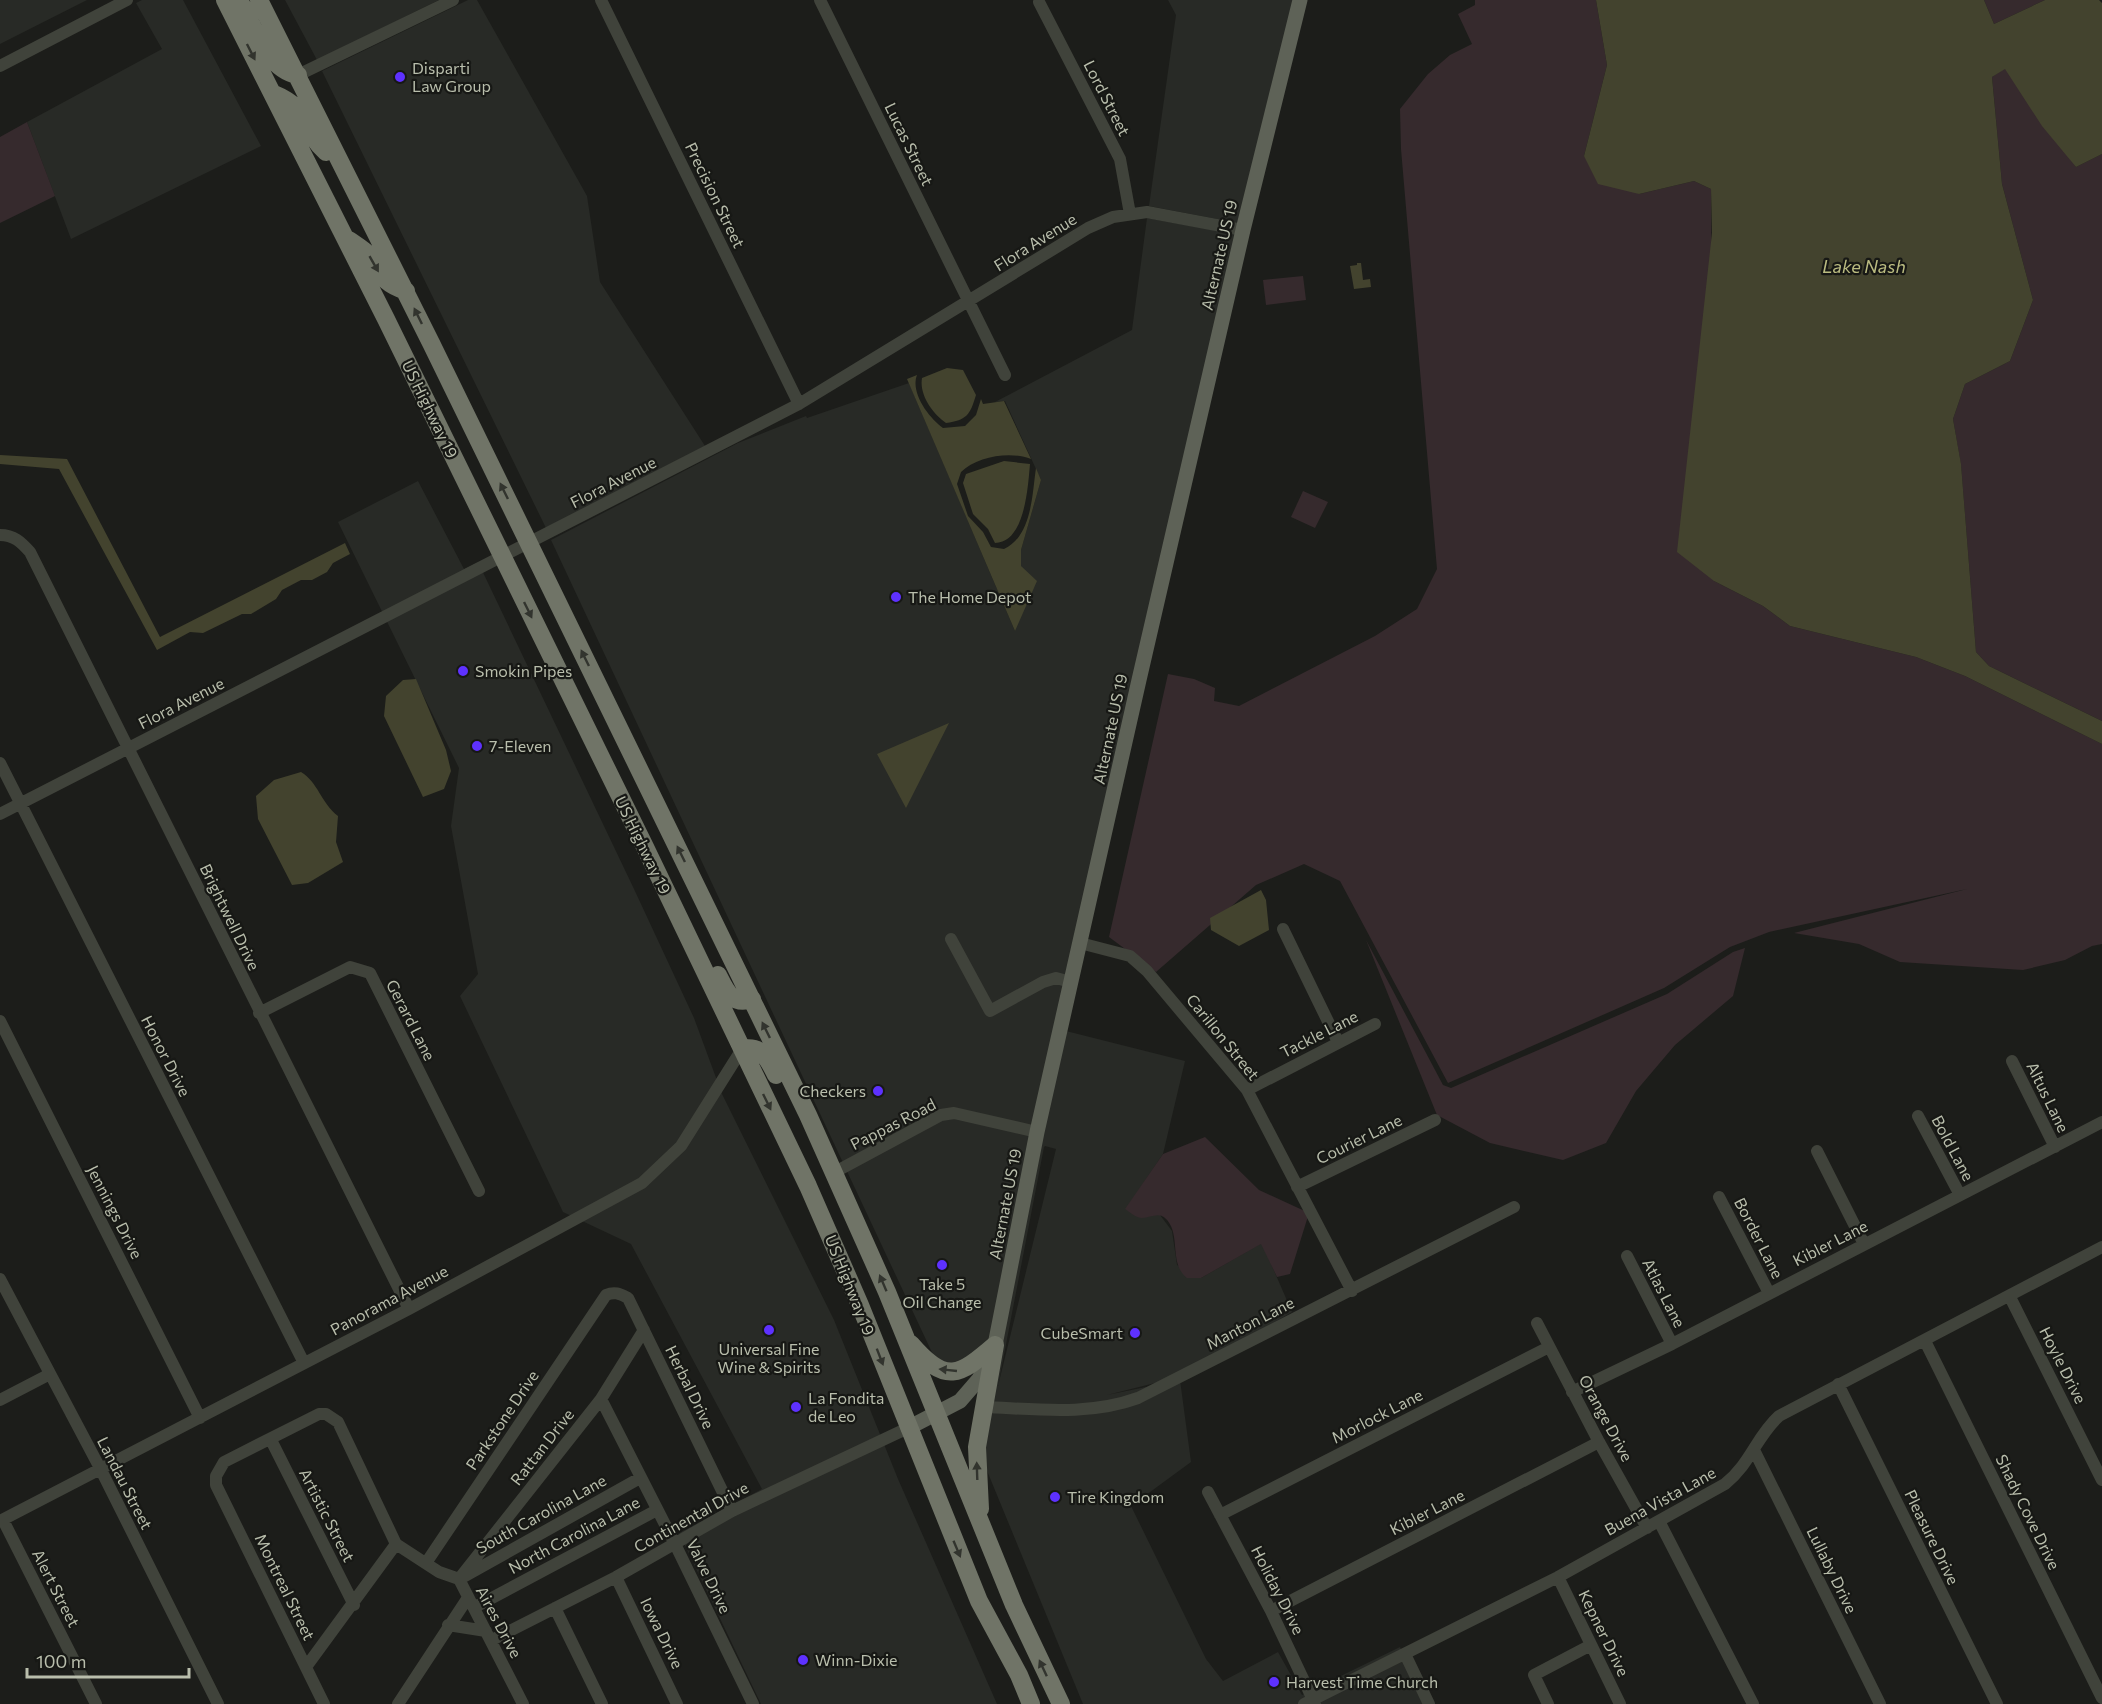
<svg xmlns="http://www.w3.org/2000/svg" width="2102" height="1704" viewBox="0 0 2102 1704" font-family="Commissioner,sans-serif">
  <rect width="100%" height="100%" fill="#1c1d1a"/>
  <!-- built -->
  <path fill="#282a26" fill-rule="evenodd" d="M0,0H87L0,44Z
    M142,0H183L261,146L71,239L27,122L162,49L136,3Z
    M285,0H439L317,60Z
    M468,0H477L587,196L600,282L705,446L546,528L322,71Z
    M1168,0H1294L1238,223L1149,206L1176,15Z
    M1147,218L1235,234L990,1341L967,1361L950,1364L936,1361L551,540L738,443L806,416L807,418L909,383L1015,631L1021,550L1041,480L1005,401L995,402L1132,330Z
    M418,481L464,569L478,562L634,889L694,1018L722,1094L834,1320L898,1479L997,1704H761L679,1533L762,1489L631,1244L563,1212L460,996L478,974L451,826L459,768L338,522Z
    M1066,1031L1185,1061L1163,1154L1126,1209L1160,1215L1172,1231L1177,1265L1201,1278L1262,1243L1292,1312L1179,1377L1107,1395L1180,1380L1191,1462L1131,1506L1206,1659L1223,1681L1278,1652L1302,1695L1400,1647L1428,1704H1083L983,1461L1002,1345L1043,1134ZM1045,1146L1056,1149L998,1386L1044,1147Z"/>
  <!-- green -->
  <path fill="#362a2d" d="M1475,0H1596L1607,65L1584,156L1639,194L1694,181L1711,189L1714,581L1763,606L1790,626L1916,657L1965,676L2102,744V944L2092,946L2065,960L2023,970L1900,962L1859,944L1794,933L1967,889L1769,932L1730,947L1664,988L1448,1083L1340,881L1304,864L1256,885L1156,972L1109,937L1168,674L1194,679L1215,688L1214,701L1239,706L1375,636L1417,609L1437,569L1401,149L1400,109L1428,74L1450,55L1472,44L1458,14L1475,5Z
    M1984,0H2062H2045L1994,24Z
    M2005,68L2076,167L2102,154V721L1989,666L1976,652L1961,465L1953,419L1965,384L2010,361L2033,300L2002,184L1992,77Z
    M27,122L55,196L0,223V137Z
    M1303,276L1306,300L1266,305L1263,280Z
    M1303,491L1328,502L1315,528L1291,517Z
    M1366,940L1443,1085L1451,1088L1667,994L1733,952L1745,948L1733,996L1675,1045L1636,1091L1606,1143L1563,1160L1490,1143L1437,1115Z
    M1205,1137L1259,1190L1309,1213L1290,1274L1277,1277L1261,1244L1201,1278H1187C1168,1263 1182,1233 1165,1218C1158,1212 1150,1218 1142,1218C1136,1218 1130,1212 1125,1209L1163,1154Z"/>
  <!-- water -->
  <path fill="#43432e" d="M1596,0H1984L1994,24L2045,0H2099L2102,3V154L2076,167L2042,126L2005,69L1992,77L2002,184L2033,300L2010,361L1965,384L1953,419L1961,464L1976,652L1989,666L2102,721V744L1965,676L1916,657L1790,626L1763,606L1714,581L1677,552L1712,233L1711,189L1694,181L1639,194L1598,184L1584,156L1607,65Z
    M1357,263H1361L1363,280L1370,279L1371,287L1354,289L1350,266L1357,265Z
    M947,368L963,370L976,395C970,415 967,420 946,423C933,414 919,395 922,378Z
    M917,375C910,393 929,418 943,428L965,426L976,415L981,399L983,404L1004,401L1031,459C1011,451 977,456 961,472L957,484L968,516L983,532L991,547L1004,549C1032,536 1032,495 1036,468L1041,480L1021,550V566L1037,581L1015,631L907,379Z
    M0,455L67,459L160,637L345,543L350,554L333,563L327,572L312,580H301L282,590L276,599L251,614H242L203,633L190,632L157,650L59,469L0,464Z
    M1004,461L1030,464C1028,486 1025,543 995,543L988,529L973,514L963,483L966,474Z
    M416,679L446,750L451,771L444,789L423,797L384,716L386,696L403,680Z
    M949,723L906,808L877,754Z
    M301,772C318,782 321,803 338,816L336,842L343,862L308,883L292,885L258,819L256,796L274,780Z
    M1261,890L1266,900L1269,930L1239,946L1211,930L1210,918Z"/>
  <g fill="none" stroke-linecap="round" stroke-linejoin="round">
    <!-- minor -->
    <path stroke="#40433b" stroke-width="12" d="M601,0L799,404
      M820,0L1005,375
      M1039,2L1120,159L1130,214
      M0,66L127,0
      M298,75L453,0
      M0,535C14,535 21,542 30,552L409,1309
      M0,763L304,1363
      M0,814L799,404L1088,228L1113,217L1147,212L1243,230
      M1283,929L1338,1042
      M951,939L990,1011L1043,982L1056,978L1071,982
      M1080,943L1130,956L1147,971L1247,1090L1352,1291
      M259,1013L350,967L370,973L479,1191
      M0,1021L200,1418
      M2012,1061L2055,1147
      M1247,1090L1375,1024
      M1918,1116L1960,1195
      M1817,1151L1864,1244
      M835,1172L941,1115L954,1113L1037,1132
      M1297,1187L1435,1120
      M1719,1197L1769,1293
      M1627,1256L1672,1344
      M0,1279L101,1470L218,1704
      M2010,1297L2102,1480
      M1537,1323L1599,1442L1647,1528
      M1925,1341L2102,1698
      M1838,1384L1997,1704
      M1572,1392L1672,1344L2102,1122
      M601,1399L675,1544L753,1704
      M0,1400L50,1374
      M985,1407C1036,1409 1089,1416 1138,1398L1514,1207
      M271,1440L354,1605
      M1755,1452L1880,1704
      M1208,1492L1271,1611L1315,1704
      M1220,1515L1549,1347
      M3,1520L96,1704
      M0,1521L409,1309L642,1183L681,1146L742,1049
      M1659,1521L1753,1704
      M426,1563L606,1295C615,1291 620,1294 628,1298L732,1511
      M465,1576L640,1478
      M616,1577L677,1704
      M1558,1577L1620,1704
      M459,1579L601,1399L644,1330
      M475,1607L657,1510
      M555,1608L602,1704
      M1271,1611L1599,1442
      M448,1625L486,1631
      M492,1640L616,1577L732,1511L908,1428
      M1405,1654L1429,1704
      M306,1667L396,1544
      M324,1704L216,1485V1476L224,1462L319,1414H326L338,1422L396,1544L439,1572L459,1579L523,1704
      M398,1704L467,1599
      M1304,1704L1558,1577L1725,1484C1751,1463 1756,1437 1779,1416L2102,1247
      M1548,1704L1534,1675L1591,1645"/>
    <!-- major -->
    <path stroke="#5e6257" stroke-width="15" d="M908,1428L960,1401L979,1379L995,1345L1037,1132L1139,680L1243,230L1300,0"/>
    <!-- highway -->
    <path stroke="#707467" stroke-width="18" d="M225,0L386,319L645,847L808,1186L860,1305L979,1601L1019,1675L1031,1704
      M239,0C253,25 267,70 298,75
      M259,0L431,343L808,1115L887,1292L1014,1605L1061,1704
      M272,93C314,110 300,129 326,152
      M349,240C356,245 363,249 369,255C385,273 377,281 406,291
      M718,975C726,991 732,1006 752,999
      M742,1049C762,1045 768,1059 776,1075
      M911,1344C946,1385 959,1376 995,1345
      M980,1509L977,1447L995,1345"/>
  </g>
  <!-- one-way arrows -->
  <defs><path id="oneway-solid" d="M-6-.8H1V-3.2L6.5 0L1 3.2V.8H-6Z" transform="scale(1.5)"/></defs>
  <g fill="#32342e">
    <use href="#oneway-solid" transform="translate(251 52) rotate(63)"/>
    <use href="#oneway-solid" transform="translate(374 264) rotate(60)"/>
    <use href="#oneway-solid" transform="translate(418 316) rotate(-116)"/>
    <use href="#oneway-solid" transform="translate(504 491) rotate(-116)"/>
    <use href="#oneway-solid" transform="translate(528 610) rotate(64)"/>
    <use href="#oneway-solid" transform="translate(585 658) rotate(-116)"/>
    <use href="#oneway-solid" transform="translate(681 854) rotate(-116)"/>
    <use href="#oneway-solid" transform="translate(766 1030) rotate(-116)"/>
    <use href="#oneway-solid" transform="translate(767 1102) rotate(64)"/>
    <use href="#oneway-solid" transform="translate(883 1283) rotate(-113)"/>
    <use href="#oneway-solid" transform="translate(880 1357) rotate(69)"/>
    <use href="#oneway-solid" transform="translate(948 1370) rotate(-174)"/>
    <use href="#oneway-solid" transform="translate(977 1471) rotate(-92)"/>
    <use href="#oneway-solid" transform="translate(957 1549) rotate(67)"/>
    <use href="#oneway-solid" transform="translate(1043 1668) rotate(-115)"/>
  </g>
  <!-- markers -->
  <g fill="#5e31ff" stroke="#171815" stroke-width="2">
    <circle cx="400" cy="77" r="6"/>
    <circle cx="896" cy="597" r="6"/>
    <circle cx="463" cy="671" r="6"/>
    <circle cx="477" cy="746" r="6"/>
    <circle cx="878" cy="1091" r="6"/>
    <circle cx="942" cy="1265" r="6"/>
    <circle cx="769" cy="1330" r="6"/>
    <circle cx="1135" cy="1333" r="6"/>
    <circle cx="796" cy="1407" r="6"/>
    <circle cx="1055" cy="1497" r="6"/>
    <circle cx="803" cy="1660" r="6"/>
    <circle cx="1274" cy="1682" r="6"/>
  </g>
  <g text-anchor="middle" stroke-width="4.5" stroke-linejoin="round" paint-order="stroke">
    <!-- poi labels -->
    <g font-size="16" fill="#b9beac" stroke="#171815" text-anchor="start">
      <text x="412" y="74">Disparti<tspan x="412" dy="18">Law Group</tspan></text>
      <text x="908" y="603">The Home Depot</text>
      <text x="475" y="677">Smokin Pipes</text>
      <text x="489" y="752">7-Eleven</text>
      <text x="866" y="1097" text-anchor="end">Checkers</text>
      <text x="942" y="1290" text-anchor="middle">Take 5<tspan x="942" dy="18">Oil Change</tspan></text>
      <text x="1123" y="1339" text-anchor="end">CubeSmart</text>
      <text x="769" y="1355" text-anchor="middle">Universal Fine<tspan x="769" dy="18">Wine &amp; Spirits</tspan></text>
      <text x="808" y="1404">La Fondita<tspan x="808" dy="18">de Leo</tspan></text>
      <text x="1067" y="1503">Tire Kingdom</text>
      <text x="815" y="1666">Winn-Dixie</text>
      <text x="1286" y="1688">Harvest Time Church</text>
    </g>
    <!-- street labels -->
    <g font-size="16" fill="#b9beac" stroke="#171815">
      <text transform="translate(1107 98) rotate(63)" y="6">Lord Street</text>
      <text transform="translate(909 144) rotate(64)" y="6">Lucas Street</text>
      <text transform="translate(715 195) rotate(64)" y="6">Precision Street</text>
      <text transform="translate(1035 242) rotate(-32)" y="6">Flora Avenue</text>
      <text transform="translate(1219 255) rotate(-77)" y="6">Alternate US 19</text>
      <text transform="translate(430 409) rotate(64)" y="6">US Highway 19</text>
      <text transform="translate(613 482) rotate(-27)" y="6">Flora Avenue</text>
      <text transform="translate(181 703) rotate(-27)" y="6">Flora Avenue</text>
      <text transform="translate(1110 729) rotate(-78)" y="6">Alternate US 19</text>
      <text transform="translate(643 845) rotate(64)" y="6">US Highway 19</text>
      <text transform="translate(230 917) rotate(64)" y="6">Brightwell Drive</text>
      <text transform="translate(411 1020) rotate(63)" y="6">Gerard Lane</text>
      <text transform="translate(1319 1034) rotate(-27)" y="6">Tackle Lane</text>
      <text transform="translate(1223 1037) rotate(51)" y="6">Carillon Street</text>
      <text transform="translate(166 1056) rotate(63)" y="6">Honor Drive</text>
      <text transform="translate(2048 1097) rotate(64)" y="6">Altus Lane</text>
      <text transform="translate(893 1124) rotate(-27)" y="6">Pappas Road</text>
      <text transform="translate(1359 1139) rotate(-26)" y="6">Courier Lane</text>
      <text transform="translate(1953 1148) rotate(62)" y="6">Bold Lane</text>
      <text transform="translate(1005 1204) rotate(-79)" y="6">Alternate US 19</text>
      <text transform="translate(115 1212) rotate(63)" y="6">Jennings Drive</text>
      <text transform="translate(1759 1238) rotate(63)" y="6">Border Lane</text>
      <text transform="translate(1830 1243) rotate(-27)" y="6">Kibler Lane</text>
      <text transform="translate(850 1285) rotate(68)" y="6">US Highway 19</text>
      <text transform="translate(1664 1293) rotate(63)" y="6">Atlas Lane</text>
      <text transform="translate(389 1300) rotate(-28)" y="6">Panorama Avenue</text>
      <text transform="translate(1250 1323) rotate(-27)" y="6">Manton Lane</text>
      <text transform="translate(2063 1365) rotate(63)" y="6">Hoyle Drive</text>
      <text transform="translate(690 1387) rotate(64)" y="6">Herbal Drive</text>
      <text transform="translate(1377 1416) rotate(-27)" y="6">Morlock Lane</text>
      <text transform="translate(1606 1418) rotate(62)" y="6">Orange Drive</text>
      <text transform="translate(502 1420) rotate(-56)" y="6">Parkstone Drive</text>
      <text transform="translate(542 1447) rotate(-52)" y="6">Rattan Drive</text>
      <text transform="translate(125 1483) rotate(63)" y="6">Landau Street</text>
      <text transform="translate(1660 1501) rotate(-29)" y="6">Buena Vista Lane</text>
      <text transform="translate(1427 1512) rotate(-27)" y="6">Kibler Lane</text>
      <text transform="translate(2028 1512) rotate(64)" y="6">Shady Cove Drive</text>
      <text transform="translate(541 1514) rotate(-29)" y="6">South Carolina Lane</text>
      <text transform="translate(327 1515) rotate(63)" y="6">Artistic Street</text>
      <text transform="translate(691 1517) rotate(-29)" y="6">Continental Drive</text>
      <text transform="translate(574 1535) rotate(-28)" y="6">North Carolina Lane</text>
      <text transform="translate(1932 1537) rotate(64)" y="6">Pleasure Drive</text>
      <text transform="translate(1832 1570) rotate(64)" y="6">Lullaby Drive</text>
      <text transform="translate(709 1576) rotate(64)" y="6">Valve Drive</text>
      <text transform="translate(285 1587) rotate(64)" y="6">Montreal Street</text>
      <text transform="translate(56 1588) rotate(63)" y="6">Alert Street</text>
      <text transform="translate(1278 1590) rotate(63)" y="6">Holiday Drive</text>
      <text transform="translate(499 1622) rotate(62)" y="6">Aires Drive</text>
      <text transform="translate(662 1633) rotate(64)" y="6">Iowa Drive</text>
      <text transform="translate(1604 1633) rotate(64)" y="6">Kepner Drive</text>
    </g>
    <!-- water labels -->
    <g font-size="18" font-style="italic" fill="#babb80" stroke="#171815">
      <text x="1864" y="273">Lake Nash</text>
    </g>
  </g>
  <!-- scale -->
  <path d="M27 1668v9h162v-9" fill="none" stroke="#b9beac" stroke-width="3"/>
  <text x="36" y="1668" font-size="18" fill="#b9beac" stroke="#171815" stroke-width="4.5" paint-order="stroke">100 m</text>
</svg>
